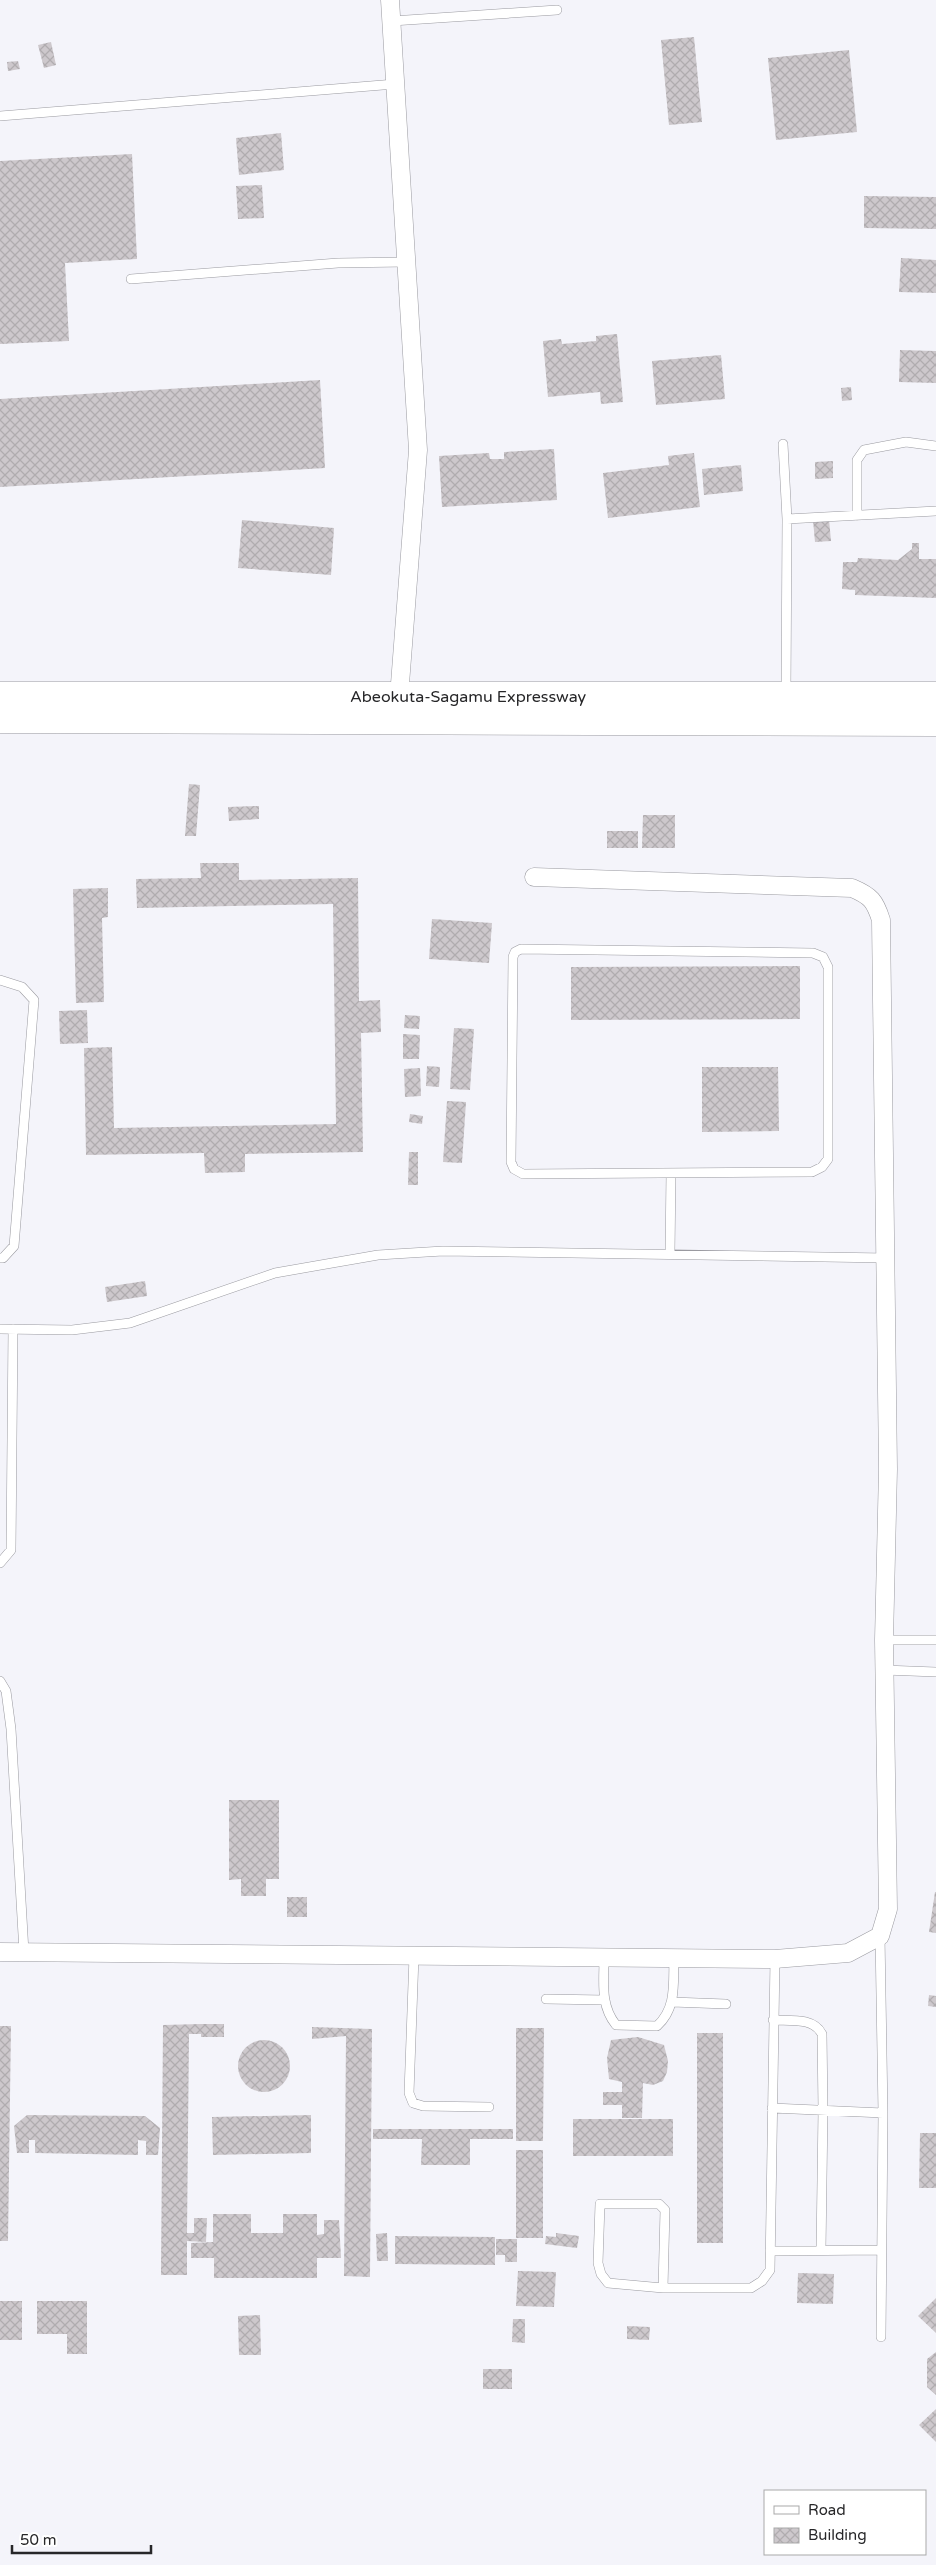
<svg xmlns="http://www.w3.org/2000/svg" width="936" height="2565" viewBox="0 0 936 2565" font-family="'Varela Round',sans-serif">
  <defs>
    <pattern id="building-cross-hatch" width="8" height="8" patternUnits="userSpaceOnUse" patternTransform="scale(1.25)"><rect width="8" height="8" fill="#cdc8cc"/><path d="M0 0l8 8M0 8l8-8" fill="none" stroke="#b0acaf"/></pattern>
  </defs>
  <rect width="100%" height="100%" fill="#f4f4fa"/>
  <!-- building -->
  <path fill="url(#building-cross-hatch)" d="M694,37L702,122L669,125L661,40Z
    M51,42L56,65L44,68L38,45Z
    M849,50L857,132L776,140L768,58Z
    M18,61L20,69L8,71L7,62Z
    M281,133L284,170L239,175L236,138Z
    M132,154L137,259L65,263L69,341L0,344V161Z
    M262,185L264,218L238,219L236,186Z
    M864,196L936,197V229L864,228Z
    M901,258L936,260V293L899,292Z
    M617,334L623,402L601,404L600,392L548,397L543,341L561,339L562,344L596,341V336Z
    M900,350L936,351V383L899,382Z
    M721,355L725,399L656,405L652,361Z
    M320,380L325,468L0,487V399Z
    M851,387L852,400L842,401L841,388Z
    M554,449L557,500L442,507L439,456L489,453L490,459H504V452Z
    M694,453L700,507L608,518L603,473L669,465L668,456Z
    M833,461V478L815,479V462Z
    M741,465L743,491L704,495L702,469Z
    M829,519L831,541L815,542L813,520Z
    M242,520L334,528L331,575L238,568Z
    M912,543H919V559H936V598L855,595V590L842,589L843,562H857L858,558L898,560L912,549Z
    M189,784L200,785L196,836H185Z
    M259,806V819L229,821L228,807Z
    M643,815H675V848H642Z
    M607,831H638V848H607Z
    M200,863H239V880L358,878L359,1001L380,1000L381,1032L361,1033L363,1152L245,1154V1172L205,1173L204,1153L86,1155L84,1048L112,1047L114,1128L336,1124L333,904L137,908L136,879L201,878Z
    M108,888V917L102,918L104,1002L76,1003L73,889Z
    M432,919L492,923L489,963L429,959Z
    M800,966V1019L571,1020V967Z
    M87,1010L88,1043L60,1044L59,1011Z
    M405,1015L420,1016L419,1029L404,1028Z
    M454,1028L474,1029L470,1090L450,1089Z
    M403,1034L420,1035L419,1059H403Z
    M427,1066L440,1067L439,1087L426,1086Z
    M702,1067H778L779,1131L702,1132Z
    M420,1068L421,1096L405,1097L404,1069Z
    M447,1101L466,1102L462,1163L443,1162Z
    M410,1114L423,1116L422,1124L409,1122Z
    M409,1152H418V1185H408Z
    M145,1281L147,1296L107,1302L105,1287Z
    M229,1800H279V1879H266V1896H241V1879L229,1880Z
    M935,1892H936V1933L929,1932Z
    M287,1897H307V1917H287Z
    M929,1995L936,1996V2007L928,2006Z
    M201,2024H224V2037H201V2034H189L187,2233H194V2218H207L206,2242L187,2241V2275H161L163,2025Z
    M0,2026H11L8,2241H0Z
    M312,2027L372,2029L370,2277L344,2276L346,2036L312,2039Z
    M516,2028H544L543,2141H516Z
    M697,2033H723V2243H697Z
    M638,2037L664,2045L668,2061L667,2072L663,2081L653,2085L643,2083L642,2118H622V2105H603V2092H622V2082L609,2079L607,2058L611,2040Z
    M238 2066a26 26 0 1 1 52 0a26 26 0 1 1-52 0Z
    M27,2115L145,2116L160,2128L158,2155H146V2141L138,2140V2155L35,2153V2140H29V2153H17L14,2126Z
    M311,2115V2153L213,2155L212,2117Z
    M573,2119H673V2156H573Z
    M373,2129H513V2139H470V2165H421L422,2139H373Z
    M920,2133H936V2188H919Z
    M516,2150H543V2238H516Z
    M213,2214H251V2233H283V2214H317V2235L324,2234V2220H339L341,2258H317V2278H214V2258H191V2243L213,2242Z
    M387,2233L388,2261H377L376,2234Z
    M556,2233L579,2236L577,2248L545,2244L546,2236L556,2237Z
    M395,2236L495,2237V2265L395,2264Z
    M496,2239H517V2262H505V2255H496Z
    M518,2271L556,2272L554,2307L516,2306Z
    M798,2273L834,2274L833,2304L797,2303Z
    M936,2298V2333L918,2316Z
    M0,2301H22V2340H0Z
    M37,2301H87V2354H67V2334H37Z
    M260,2315L261,2355H239L238,2316Z
    M513,2319H525V2343L512,2342Z
    M627,2326L650,2327L649,2340L627,2339Z
    M936,2352V2395L927,2387V2359Z
    M483,2369H512V2389H483Z
    M936,2409V2442L919,2425Z"/>
  <g fill="none" stroke-linecap="round" stroke-linejoin="round">
    <!-- lane casing -->
    <g stroke="#9a9aa0" stroke-width="10">
      <path id="lane" d="M392,21L557,10
        M0,116L395,84
        M131,279L338,263L405,262
        M783,444L787,519
        M857,516V460L864,450L906,442L936,446
        M786,694L787,519L936,511
        M521,949L813,953L823,957L828,967V1159L822,1167L812,1172L523,1174L514,1169L511,1162L513,957L515,952Z
        M0,980L22,987L34,1000L14,1246L3,1258H0
        M670,1253L671,1173
        M0,1329L72,1330L130,1323L275,1273L378,1255L443,1251L886,1258
        M0,1563L11,1550L13,1329
        M884,1640H936
        M884,1670L936,1672
        M0,1681L6,1691L11,1729L24,1952
        M880,1936L883,2113L881,2337
        M414,1956L409,2093L413,2103L423,2106L489,2107
        M604,1958C604,1982 600,2005 616,2025L657,2026C677,2008 673,1983 674,1958
        M546,1999L604,2000
        M672,2002L726,2004
        M773,2020C790,2021 813,2017 822,2034L823,2110L821,2250
        M772,2108L883,2113
        M770,2251L881,2250
        M663,2288L665,2210L659,2204H600L598,2263L601,2274L608,2283L663,2288H751L762,2281L770,2270L775,1959"/>
    </g>
    <!-- street casing -->
    <g stroke="#9a9aa0" stroke-width="19">
      <path id="street" d="M390,0L418,450L399,697
        M0,1952L775,1959L848,1953L880,1936L888,1909L884,1640L888,1469L881,920C875,901 871,896 852,888L534,877"/>
    </g>
    <!-- highway casing -->
    <g stroke="#9a9aa0" stroke-width="29">
      <path id="highway" d="M0,696H936
        M0,719L936,722"/>
    </g>
    <!-- lane -->
    <use href="#lane" stroke="#fff" stroke-width="9"/>
    <!-- street -->
    <use href="#street" stroke="#fff" stroke-width="18"/>
    <!-- highway -->
    <use href="#highway" stroke="#fff" stroke-width="28"/>
  </g>
  <g text-anchor="middle" stroke-width="4" stroke-linejoin="round" paint-order="stroke">
    <!-- street labels -->
    <g font-size="16" fill="#272729" stroke="#fff">
      <text x="468" y="702">Abeokuta-Sagamu Expressway</text>
    </g>
  </g>
  <!-- legend -->
  <rect x="764" y="2490" width="162" height="65" fill="#ffffff" stroke="#a9a9a9"/>
  <rect x="774" y="2506" width="25" height="8" fill="#ffffff" stroke="#a9a9a9"/>
  <text x="808" y="2515" font-size="15" fill="#272729">Road</text>
  <rect x="774" y="2528" width="25" height="15" fill="url(#building-cross-hatch)" stroke="#a9a9a9"/>
  <text x="808" y="2540" font-size="15" fill="#272729">Building</text>
  <!-- scale -->
  <path d="M12 2545v8h139v-8" fill="none" stroke="#272729" stroke-width="2.5"/>
  <text x="20" y="2545" font-size="15" fill="#272729" stroke="#ffffff" stroke-width="4" paint-order="stroke">50 m</text>
</svg>
